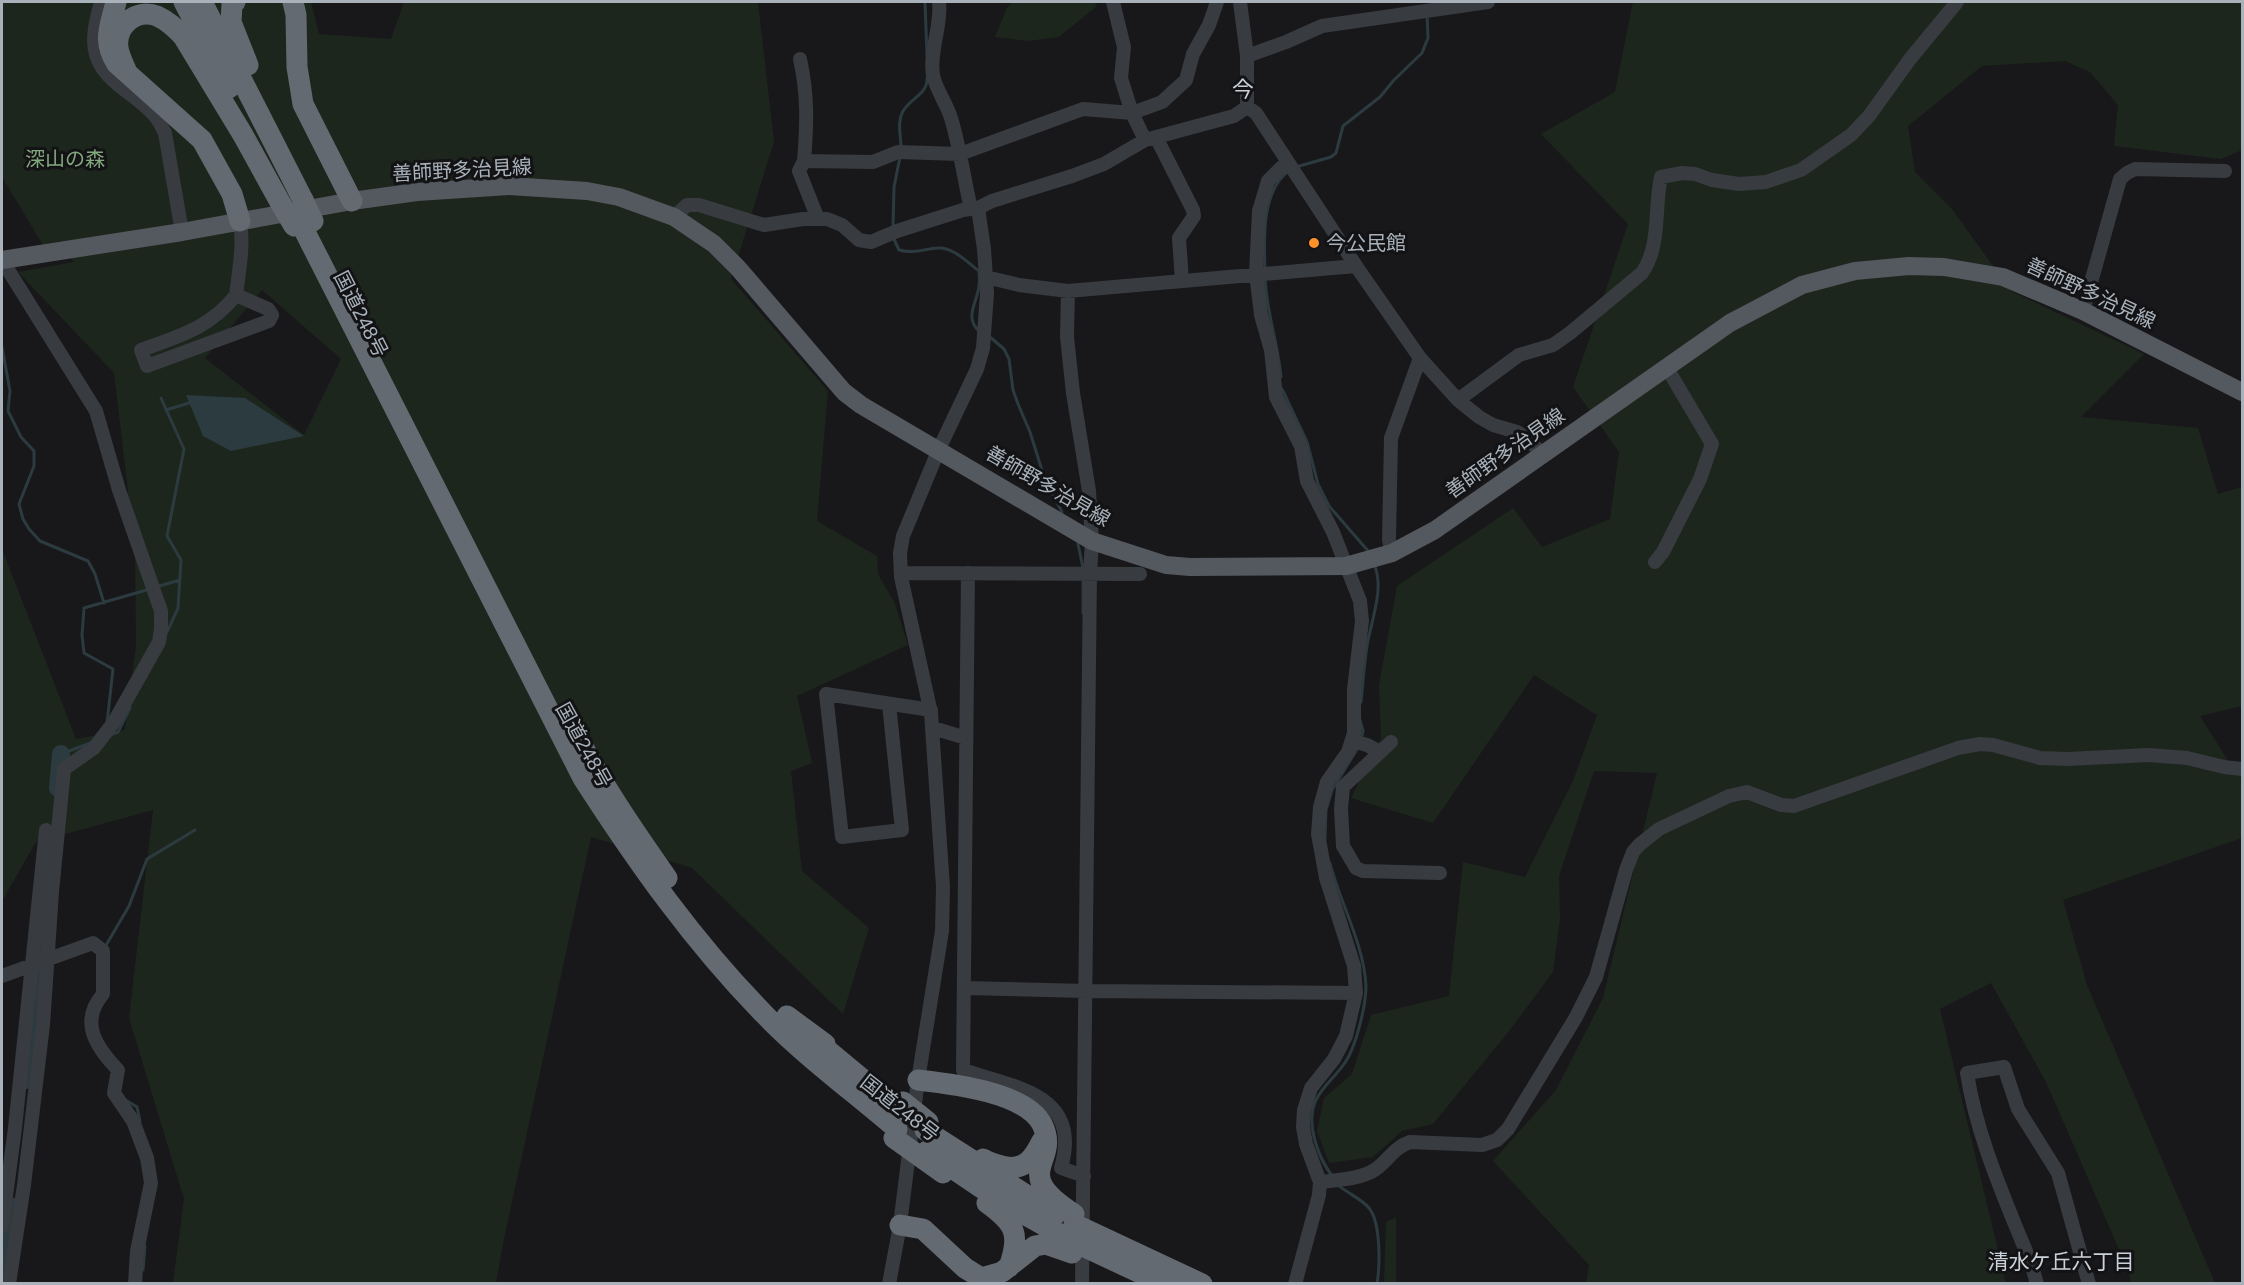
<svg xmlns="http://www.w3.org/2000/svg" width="2244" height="1285" viewBox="0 0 2244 1285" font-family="Helvetica,'Noto Sans JP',sans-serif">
  <rect width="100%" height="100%" fill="#18181a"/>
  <!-- green -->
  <path fill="#1d261d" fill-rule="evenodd" d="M2,2H311L319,34L391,39L404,2H758L774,142L731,279L828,391L817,521L877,556L878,574L895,604L908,645L797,696L812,763L791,771L802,871L869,928L843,1014L692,868L591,837L504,1239L496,1283H173L184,1199L129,1018L153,810L36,842L2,901V549L76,739L125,730L136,646L135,550L114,373L18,272L74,262L60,241L43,245L2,177ZM262,290L341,359L304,435L205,358Z
    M1013,2H1095L1097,6L1059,37L1028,41L995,37L1007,8Z
    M1633,2H2242V150L2221,159L2114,146L2118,105L2090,72L2065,61L1982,66L1908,126L1915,172L1952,209L2011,291L2144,354L2081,417L2198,428L2218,494L2242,487V706L2200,716L2237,775L2242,777V838L2063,900L2087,985L2215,1283H2131L2128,1270L2046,1082L1991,983L1940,1009L2006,1283H1586L1589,1265L1493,1161L1556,1090L1603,998L1657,773L1594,771L1559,876L1560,919L1553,972L1509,1031L1433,1124L1402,1131L1373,1157L1329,1163L1317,1131L1324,1098L1352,1074L1371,1015L1449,996L1463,862L1525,877L1573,781L1597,715L1534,675L1433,823L1351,798L1381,738L1379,685L1397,586L1513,508L1542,547L1610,519L1619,452L1573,387L1628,224L1541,134L1615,92Z
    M1396,1217V1283H1384L1386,1222Z"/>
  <!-- water -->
  <path fill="#2c3b40" d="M186,395L245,398L304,436L231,451L203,436Z"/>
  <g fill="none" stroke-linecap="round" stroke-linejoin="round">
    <!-- stream -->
    <path stroke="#2c3b40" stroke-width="3" d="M925,2L927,56
      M901,147C901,136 897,124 902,113C908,99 928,95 927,78
      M1296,167L1331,157L1336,153L1343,126L1380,97L1394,80L1422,53L1428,38L1427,15
      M893,227L894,187L900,157
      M893,237L899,250C913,254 924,249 938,248C953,247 967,262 979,271C979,276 980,281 979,286C977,303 964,317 979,331
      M1265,270C1264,239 1261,190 1290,170
      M1265,277C1266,311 1278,343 1281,377
      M990,337L1004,349L1009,359L1013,390L1018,404L1030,432L1045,480L1062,512
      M2,347L10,391L8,411L21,437L34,451V466L19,504L23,519L29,529L40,541L88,561L95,574L104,603
      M1282,389L1307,442L1318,484L1329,506L1369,552
      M161,398L184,449L167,536L181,560L178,608L167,632
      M166,410L189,403
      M1078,544L1083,568
      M156,587L180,580
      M1083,613V578
      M1361,702C1363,683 1364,665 1367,646C1371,621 1385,588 1374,564
      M1360,720L1363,731L1361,740
      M107,723L113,669L84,653L82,635L84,608L150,589
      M113,734L118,732L130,708
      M61,754L93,742
      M1325,839L1326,810L1332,790L1359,746
      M1330,863C1340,903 1364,944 1366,986C1366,1005 1356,1048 1344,1064C1335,1077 1323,1086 1316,1100C1305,1123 1318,1158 1333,1177
      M105,947L129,906L147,859L195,830
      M124,1099L137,1107L140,1121
      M1338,1185C1347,1193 1362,1199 1369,1208C1381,1223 1380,1265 1377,1284
      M143,1270L145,1246"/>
    <!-- river -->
    <path stroke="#2c3b40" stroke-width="18" d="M58,788L61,754
      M26,1080L46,902
      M2,1277L10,1206"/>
    <!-- minor -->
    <path stroke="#383b40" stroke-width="14" d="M101,2C99,10 96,20 95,29C87,78 130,87 155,116C159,121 162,127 165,133L182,232
      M939,2C942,26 929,51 933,75C936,90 947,104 951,118C960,148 964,179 971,209
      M1113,2L1124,47L1121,78L1132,113L1145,140
      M1240,2L1247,56V107
      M1247,56L1286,42L1322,26L1488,2
      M800,59C808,95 807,124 804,161
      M1247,107L1256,113L1356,266L1420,358L1458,400L1479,417L1493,425L1517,432L1527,438L1542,454
      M1156,137L1193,210L1194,216L1179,238L1182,281
      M1287,162L1268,181L1259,211L1256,274L1261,315L1271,350L1276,397L1301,446L1307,481L1333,532L1360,601L1362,621L1354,689V733L1348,752L1327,782L1320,807L1318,834L1326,878L1354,966L1356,993L1346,1036L1334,1059L1311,1088L1304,1110L1303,1127L1306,1144L1320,1182L1319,1195L1295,1284
      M674,217L687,205H699L764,225L803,219H827L842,225L859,240L871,242L897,231L963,210L978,208L992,201L1072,176L1104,164L1145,140L1234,116L1247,107
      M818,219L799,171L804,161L873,162L898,152L960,154L1083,109L1132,113L1162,102L1186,80L1193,54L1209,25L1217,2
      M2,260L96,411L119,490L161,611V629L159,642L114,722L94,748L64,769L52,892L43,1025L24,1185L9,1284
      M986,277L1019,285L1068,291L1356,266
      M1068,291L1067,337L1073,393L1089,491L1092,541L1090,574L1082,1284
      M236,295C210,328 179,336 141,350L147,366L269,321L272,315L268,309L236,295C239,270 244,246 240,221
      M2083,311L2120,179L2127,173L2135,169L2225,171
      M1458,400L1519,355L1553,345L1570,333L1642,273C1661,246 1654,208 1661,177L1682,173L1695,174L1712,180L1739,184L1766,182L1801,170L1851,135L1869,116L1910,59L1957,2
      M1392,553L1389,540L1391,438L1420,358
      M1655,562L1663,552L1700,479L1712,444L1667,368
      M901,573L1140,574
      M968,573L963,1070C1017,1088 1082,1094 1061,1168L1084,1176
      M889,704L902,830L842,837L826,694L931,710
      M933,728L966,738
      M1352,741L1367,745L1380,752
      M1391,742L1343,787L1341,809L1343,846L1356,868L1363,871L1440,873
      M2,976L93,943L103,951V994C79,1022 96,1047 118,1070L114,1093L133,1121L147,1158L151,1183L137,1251L135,1284
      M964,988L1086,991L1356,993
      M1320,1182C1337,1180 1362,1179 1376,1169C1388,1160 1395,1147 1410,1142L1482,1145L1497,1140L1508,1129L1576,1017L1596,977L1626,870L1633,852L1639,845L1659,829L1729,796L1747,792L1781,805L1794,806L1958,748L1980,744L1993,745L2040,758L2067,759L2149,755L2187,758L2224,767L2242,769
      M2,1226L15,1128L46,830
      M889,1284L900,1225L918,1080L942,931L943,887L931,713L901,577L900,553L903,536L939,449L977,369L983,348L987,293L984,249L978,208
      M2037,1284C2032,1263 2024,1247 2016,1227C1996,1178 1975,1126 1967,1073L2004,1067L2018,1109L2058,1173L2089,1284"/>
    <!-- major -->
    <path stroke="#54585f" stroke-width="18" d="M2,260L182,232L352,201L417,192L509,186L587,191L619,197L674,217L714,244L738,268L844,392L861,405L1092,541L1166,565L1190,567L1346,566L1392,553L1435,530L1730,323L1802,285L1855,271L1909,266L1944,267L2003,277L2083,311L2242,392"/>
    <!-- highway -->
    <path stroke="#646a71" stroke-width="21" d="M116,2C110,27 102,41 117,64L202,140L232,194L240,221
      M184,2L229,88
      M202,2L303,200
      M235,2L232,4L231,22L248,65
      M293,2L296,15L297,67L303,104L352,201
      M126,70C123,63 119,55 118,48C115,26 136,8 157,16C168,21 175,28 183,36L243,135L281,204
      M301,224L583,778C637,862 695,944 766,1016C806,1057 854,1092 897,1129
      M582,745C607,792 637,835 667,878
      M787,1016L825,1044
      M813,1038L902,1112
      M918,1080C952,1084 1025,1092 1042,1124C1062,1163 1007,1171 1074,1214
      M925,1130L1056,1214
      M927,1151L1001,1201L1072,1241
      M983,1159C991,1164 997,1165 1006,1167C1026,1170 1034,1157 1042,1141
      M987,1203C1015,1223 1021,1234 1009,1267
      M900,1225L923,1229L965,1268L981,1278L1002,1272L1035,1246L1046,1244L1072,1253"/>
    <!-- highway-bridge -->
    <path stroke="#646a71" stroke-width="21" d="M303,200L313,221
      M281,204L294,226
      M903,1102L928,1122
      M894,1138L943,1173
      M1074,1224L1202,1284
      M1072,1241L1164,1284"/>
  </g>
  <!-- markers -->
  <circle fill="#ff912b" stroke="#131315" stroke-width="2" cx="1314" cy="243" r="6"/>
  <g text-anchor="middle" stroke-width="6" stroke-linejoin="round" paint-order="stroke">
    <!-- park labels -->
    <g font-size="20" fill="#83a87e" stroke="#131315">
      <text x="65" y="166">深山の森</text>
    </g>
    <!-- street labels -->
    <g font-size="20" fill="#a9b2bb" stroke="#131315">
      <text transform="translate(462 170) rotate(-3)" y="7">善師野多治見線</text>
      <text transform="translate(2091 293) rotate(25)" y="7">善師野多治見線</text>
      <text transform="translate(361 314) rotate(63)" y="7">国道248号</text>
      <text transform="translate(1505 453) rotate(-35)" y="7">善師野多治見線</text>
      <text transform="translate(1048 486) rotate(30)" y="7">善師野多治見線</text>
      <text transform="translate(584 745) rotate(61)" y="7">国道248号</text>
      <text transform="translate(900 1108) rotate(38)" y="7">国道248号</text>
    </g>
    <!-- poi labels -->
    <g font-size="20" fill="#a9b2bb" stroke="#131315" text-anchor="start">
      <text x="1326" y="250">今公民館</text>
    </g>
    <!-- neighbourhood labels -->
    <g font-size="21" fill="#cad0d7" stroke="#131315">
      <text x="2061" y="1269">清水ケ丘六丁目</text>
    </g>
    <!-- quarter labels -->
    <g font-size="22" fill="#cad0d7" stroke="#131315">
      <text x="1243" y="97">今</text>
    </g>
  </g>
  <!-- border -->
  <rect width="2244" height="1285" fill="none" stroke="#a9b2bb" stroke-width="6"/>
</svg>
